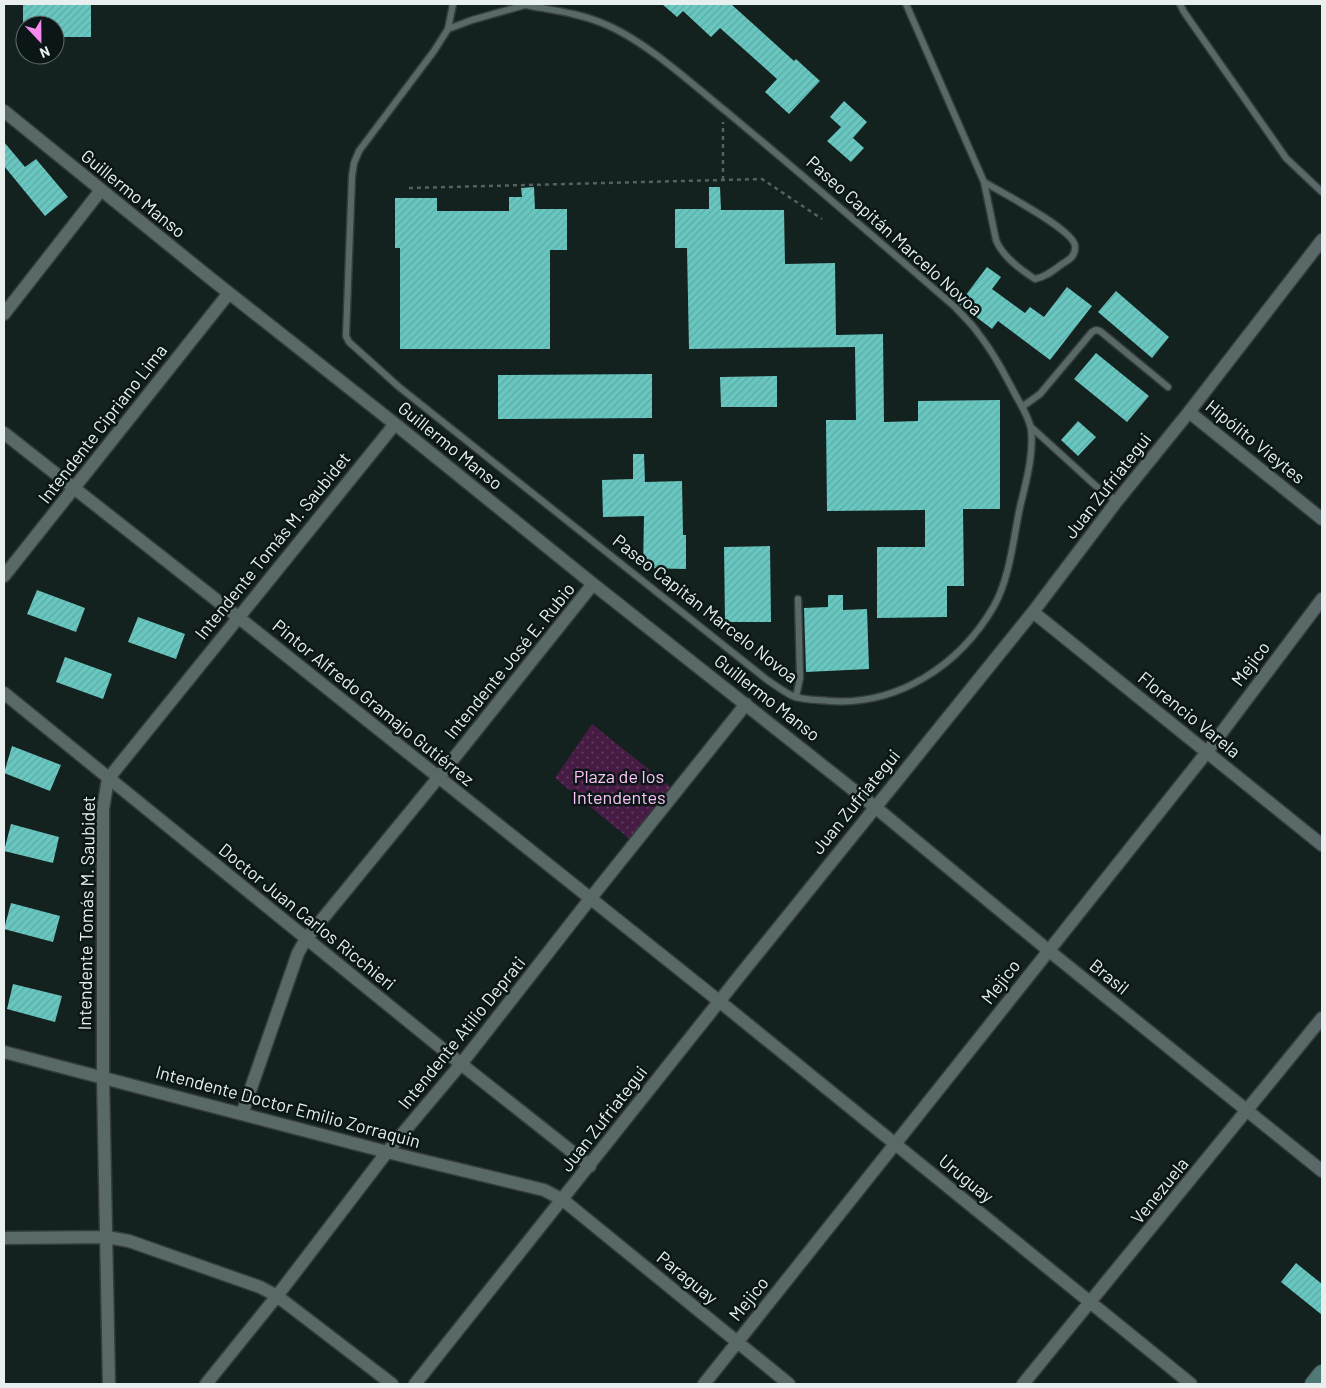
<svg xmlns="http://www.w3.org/2000/svg" width="1326" height="1388" viewBox="0 0 1326 1388" font-family="Barlow,sans-serif">
  <defs>
    <pattern id="park-dots" width="8" height="8" patternUnits="userSpaceOnUse" patternTransform="scale(1.25)"><rect width="8" height="8" fill="#461c45"/><path d="M2 2h.1M6 6h.1" fill="none" stroke="#613d60" stroke-width="1.8" stroke-linecap="round"/></pattern>
    <pattern id="building-hatch" width="6" height="6" patternUnits="userSpaceOnUse" patternTransform="scale(1.25)"><rect width="6" height="6" fill="#68c8c1"/><path d="M-1 1l2-2M0 6l6-6M5 7l2-2" fill="none" stroke="#5fa8a3"/></pattern>
  </defs>
  <rect width="100%" height="100%" fill="#13211f"/>
  <!-- park -->
  <path fill="url(#park-dots)" d="M592,724L672,788L631,840L555,778Z"/>
  <!-- building -->
  <path fill="url(#building-hatch)" d="M23,4H91V37H55V25H23Z
    M662,4H731L794,61L796,59L820,81L789,114L765,92L777,79L720,28L711,37L683,11L677,17Z
    M844,101L867,122L853,138L864,148L851,162L827,141L841,127L830,117Z
    M4,142L25,167L36,159L68,197L45,216L4,166Z
    M534,187L535,209H567V250H550V349H400V248H395V198H437V211H509V197H522L521,188Z
    M709,187H720L721,210H784L785,264L835,263L836,335L883,334L884,422L918,421V401L1000,400V509H963L964,586H947V617L877,618V547H925V510L827,511L826,420H856L855,347L689,349L687,248H675V209H709Z
    M987,267L1001,277L992,289L1025,313L1030,307L1044,317L1067,287L1092,306L1050,360L998,321L992,329L959,304Z
    M1116,291L1169,337L1152,358L1098,312Z
    M1096,353L1149,396L1127,422L1074,379Z
    M652,374V418L498,419V375Z
    M777,376V407H721L720,377Z
    M1078,421L1096,437L1078,456L1061,440Z
    M633,454H644L645,482L682,481L683,535H686V569L643,568L644,516L603,517L602,480L633,479Z
    M770,546L771,622H725L724,547Z
    M37,590L85,608L76,632L27,614Z
    M828,595H843V610L867,609L869,669L806,672L804,608L828,607Z
    M138,617L185,634L176,659L128,642Z
    M65,657L112,674L103,699L56,682Z
    M12,746L61,765L50,791L4,773Z
    M11,824L59,837L53,863L4,851Z
    M11,903L60,916L53,942L4,929Z
    M13,984L62,996L55,1022L7,1009Z
    M1296,1263L1322,1284V1315L1281,1282Z"/>
  <g fill="none" stroke-linecap="round" stroke-linejoin="round">
    <!-- service casing -->
    <g stroke="#343c3c" stroke-width="9">
      <path id="service" d="M906,4L984,182L996,240C1002,256 1021,270 1035,279C1046,277 1054,270 1062,264C1069,260 1076,256 1075,246C1074,230 1001,192 984,182
        M1180,4L1184,12L1286,158L1322,192
        M525,5C551,10 578,13 602,23C645,40 692,84 728,113C805,177 880,242 955,307C963,316 972,324 978,333C993,352 1004,373 1015,394C1021,405 1029,417 1031,429C1034,455 1026,482 1020,507C1013,540 1010,577 994,606C960,665 898,706 829,701C818,700 806,700 795,697C785,693 775,685 766,679L399,387L349,342L346,336L352,176L354,163L359,151L434,51L448,29L472,20Z
        M448,29L453,4
        M1022,407L1040,394L1092,332L1096,330L1100,331L1168,387
        M1031,427L1097,487L1117,501
        M796,697L800,678L798,599"/>
    </g>
    <!-- minor casing -->
    <g stroke="#343c3c" stroke-width="15">
      <path id="minor" d="M4,111L210,278L395,424L593,584L875,807L1048,950L1322,1171
        M4,314L101,190
        M1189,412L1322,519
        M4,433L238,617L719,1001L1191,1384
        M4,576L229,293
        M1033,612L1322,845
        M4,693L461,1064L590,1166
        M4,1052L387,1152L544,1190L563,1200L789,1384
        M242,1114L298,953L306,939L438,778L593,584
        M4,1238L107,1237L129,1241L260,1287L277,1296L392,1384
        M109,1384L103,1077V809L108,779L395,424
        M206,1384L277,1296L387,1152L461,1064L590,899L746,704
        M415,1384L741,974L1033,612L1117,501L1189,412L1322,240
        M704,1384L1207,752L1322,599
        M1023,1384L1322,1018"/>
    </g>
    <!-- secondary casing -->
    <g stroke="#343c3c" stroke-width="20">
      <path id="secondary" d="M1314,1384L1322,1374"/>
    </g>
    <!-- path -->
    <path stroke="#55615f" stroke-width="2.5" stroke-dasharray="4 4" stroke-linecap="butt" d="M723,180V122
      M409,188L762,179L822,219"/>
    <!-- service -->
    <use href="#service" stroke="#596967" stroke-width="6"/>
    <!-- minor -->
    <use href="#minor" stroke="#596967" stroke-width="12"/>
    <!-- secondary -->
    <use href="#secondary" stroke="#507976" stroke-width="18"/>
  </g>
  <g text-anchor="middle" stroke-width="5" stroke-linejoin="round" paint-order="stroke">
    <!-- street labels -->
    <g font-size="18" fill="#e7efef" stroke="#0a1716">
      <text transform="translate(133 194) rotate(39)" y="6">Guillermo Manso</text>
      <text transform="translate(894 236) rotate(42)" y="6">Paseo Capitán Marcelo Novoa</text>
      <text transform="translate(103 424) rotate(-52)" y="6">Intendente Cipriano Lima</text>
      <text transform="translate(1255 442) rotate(39)" y="6">Hipólito Vieytes</text>
      <text transform="translate(450 446) rotate(39)" y="6">Guillermo Manso</text>
      <text transform="translate(1108 486) rotate(-52)" y="6">Juan Zufriategui</text>
      <text transform="translate(273 546) rotate(-51)" y="6">Intendente Tomás M. Saubidet</text>
      <text transform="translate(705 609) rotate(38)" y="6">Paseo Capitán Marcelo Novoa</text>
      <text transform="translate(510 661) rotate(-51)" y="6">Intendente José E. Rubio</text>
      <text transform="translate(1251 664) rotate(-53)" y="6">Mejico</text>
      <text transform="translate(767 698) rotate(38)" y="6">Guillermo Manso</text>
      <text transform="translate(373 703) rotate(39)" y="6">Pintor Alfredo Gramajo Gutiérrez</text>
      <text transform="translate(1189 715) rotate(39)" y="6">Florencio Varela</text>
      <text transform="translate(856 802) rotate(-51)" y="6">Juan Zufriategui</text>
      <text transform="translate(87 913) rotate(-89)" y="6">Intendente Tomás M. Saubidet</text>
      <text transform="translate(307 917) rotate(39)" y="6">Doctor Juan Carlos Ricchieri</text>
      <text transform="translate(1109 977) rotate(39)" y="6">Brasil</text>
      <text transform="translate(1001 982) rotate(-52)" y="6">Mejico</text>
      <text transform="translate(462 1033) rotate(-51)" y="6">Intendente Atilio Deprati</text>
      <text transform="translate(288 1107) rotate(15)" y="6">Intendente Doctor Emilio Zorraquin</text>
      <text transform="translate(604 1119) rotate(-52)" y="6">Juan Zufriategui</text>
      <text transform="translate(966 1179) rotate(39)" y="6">Uruguay</text>
      <text transform="translate(1160 1191) rotate(-51)" y="6">Venezuela</text>
      <text transform="translate(687 1278) rotate(39)" y="6">Paraguay</text>
      <text transform="translate(749 1299) rotate(-51)" y="6">Mejico</text>
    </g>
    <!-- park labels -->
    <g font-size="18" fill="#fdc2f8" stroke="#0a1716">
      <text x="619" y="783">Plaza de los<tspan x="619" dy="21">Intendentes</tspan></text>
    </g>
  </g>
  <!-- border -->
  <rect width="1326" height="1388" fill="none" stroke="#e7efef" stroke-width="10"/>
  <!-- north arrow -->
  <g transform="translate(40 40) rotate(158)"><circle r="24" fill="#0a1716" stroke="#626d6d"/>
  <path d="M0-4L9 19L0 12L-9 19Z" fill="#f589ef"/>
  <text y="-8" font-size="14" font-weight="bold" text-anchor="middle" fill="#e7efef">N</text>
  </g>
</svg>
